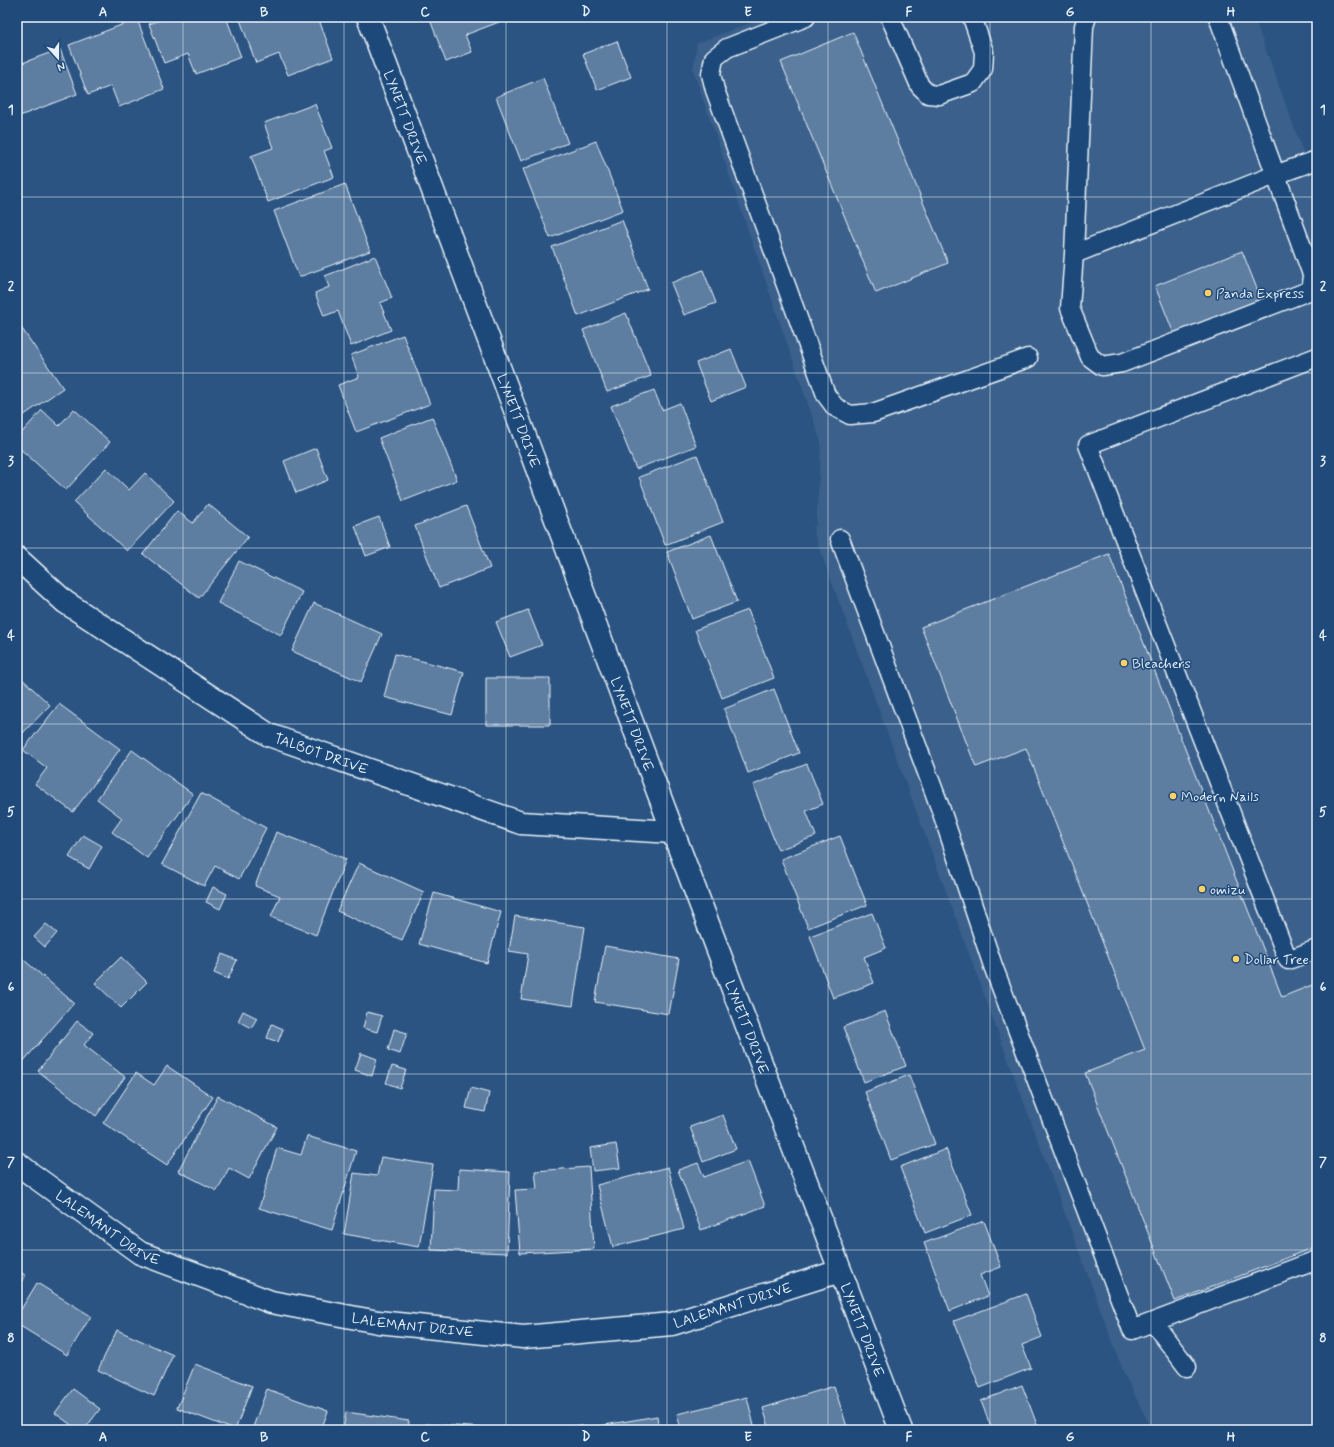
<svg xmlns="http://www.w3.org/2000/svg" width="1334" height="1447" viewBox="0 0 1334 1447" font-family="Mynerve,sans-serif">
  <rect width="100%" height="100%" fill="#2b5482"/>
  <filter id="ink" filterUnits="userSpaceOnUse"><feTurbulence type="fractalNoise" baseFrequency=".025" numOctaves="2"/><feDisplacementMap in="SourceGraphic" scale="8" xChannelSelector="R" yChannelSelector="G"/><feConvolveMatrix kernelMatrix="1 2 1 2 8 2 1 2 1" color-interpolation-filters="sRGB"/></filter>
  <g filter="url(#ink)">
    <!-- built -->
    <path fill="#3a608b" d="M766,17H1254L1317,190V1430H1152L1125,1376L815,537L813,527L816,526L821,442L693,70L697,43Z"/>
    <!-- building -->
    <path fill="#5d7da1" stroke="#e8f1f8" d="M168,17H226L241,57L196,74L188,54L164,63L149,24Z
      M239,17H318L333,58L288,75L279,54L256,63Z
      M429,17H506L507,19L465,35L472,52L446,62Z
      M137,19L164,89L119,107L111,86L88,95L69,45Z
      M853,32L948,263L876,293L781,62Z
      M617,41L631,77L597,90L583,54Z
      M60,49L77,94L17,117V65Z
      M543,78L568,143L521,161L496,97Z
      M315,104L332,148L324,151L334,177L268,202L251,156L273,148L264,123Z
      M596,141L623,210L550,238L523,169Z
      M345,184L370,251L299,277L274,211Z
      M622,220L648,289L578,316L552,247Z
      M1242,251L1261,299L1174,334L1155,286Z
      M375,256L392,298L380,303L391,330L351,346L338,311L324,316L315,293L329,287L325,276Z
      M703,270L716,303L684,315L671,283Z
      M626,313L651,376L607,392L583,330Z
      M20,326L63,388L17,420V329Z
      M403,335L430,404L356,432L338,385L359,377L351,355Z
      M731,349L746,387L711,401L696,363Z
      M654,390L662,410L680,403L696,446L636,469L611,406Z
      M74,409L110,442L66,490L17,446V438L42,410L59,426Z
      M432,417L457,480L403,501L379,438Z
      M316,448L328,480L296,493L284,461Z
      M697,455L723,522L665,545L639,477Z
      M106,468L129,490L145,473L174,501L127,551L74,502Z
      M208,504L248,537L199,598L143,554L177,511L193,523Z
      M466,506L490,568L439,588L415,526Z
      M379,517L390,547L366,556L355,526Z
      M711,535L737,602L692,619L667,552Z
      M1109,554L1282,997L1317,983V1246L1175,1301L1085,1073L1145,1050L1026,748L976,767L921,627Z
      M239,561L302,592L281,635L218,603Z
      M314,603L382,634L361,682L292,651Z
      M528,610L542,645L510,657L496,622Z
      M748,610L774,678L722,698L695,630Z
      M395,654L464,672L452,715L384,697Z
      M17,674L50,705L17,739Z
      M486,678H550V725H486Z
      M774,689L799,753L748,773L724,709Z
      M59,704L120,749L73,812L35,784L47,768L23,750Z
      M132,750L193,794L147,858L112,832L122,818L97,799Z
      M807,764L823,804L806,811L816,836L778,850L753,785Z
      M201,793L266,828L239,879L215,866L204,886L162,864Z
      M276,832L346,859L316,935L271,917L280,896L255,886Z
      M83,835L102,846L89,869L69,857Z
      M840,836L867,905L808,928L781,859Z
      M359,863L424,892L402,940L337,911Z
      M213,887L227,894L220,909L206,902Z
      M434,893L501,912L487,963L419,944Z
      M872,913L886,948L864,957L874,983L833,998L810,936Z
      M515,916L585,927L573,1006L521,999L528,954L509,951Z
      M46,924L57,933L45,947L34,937Z
      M605,946L679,959L669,1014L595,1002Z
      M17,954L74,1003L21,1064L17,1061Z
      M222,954L237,960L228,979L214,973Z
      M121,957L147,982L121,1008L95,983Z
      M243,1011L257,1018L251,1028L238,1021Z
      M885,1011L906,1066L864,1082L843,1027Z
      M367,1012L382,1016L377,1032L363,1028Z
      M77,1021L93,1033L84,1045L125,1077L96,1116L38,1071Z
      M272,1024L283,1029L278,1042L267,1038Z
      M394,1029L407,1033L400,1054L388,1050Z
      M361,1053L377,1059L372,1076L355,1070Z
      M167,1066L213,1097L167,1165L103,1123L136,1073L154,1085Z
      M392,1066L406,1070L400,1088L386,1083Z
      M909,1075L935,1144L891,1160L865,1092Z
      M471,1088L489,1093L485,1112L466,1108Z
      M218,1096L277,1127L249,1179L229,1168L217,1191L178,1171Z
      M723,1115L736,1149L703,1162L690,1127Z
      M307,1136L356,1151L332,1230L259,1208L277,1148L301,1155Z
      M616,1144L620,1168L593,1171L590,1148Z
      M946,1149L972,1215L925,1233L900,1167Z
      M381,1157L433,1165L419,1247L344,1234L354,1173L377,1176Z
      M748,1161L765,1206L701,1230L678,1170L698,1163L704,1177Z
      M589,1167L594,1249L520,1253L515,1190L537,1189L535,1171Z
      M668,1167L684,1229L613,1247L597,1185Z
      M459,1169L510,1172L507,1253L431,1250L434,1189L458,1190Z
      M984,1221L1001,1267L980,1275L988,1296L950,1311L924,1243Z
      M17,1269L26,1276L17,1287Z
      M37,1283L91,1316L67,1355L17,1324V1316Z
      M1026,1294L1042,1337L1022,1345L1031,1368L980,1388L954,1321Z
      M117,1330L173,1355L154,1396L98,1370Z
      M195,1364L252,1386L235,1430L177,1408Z
      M1022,1385L1039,1430H992L981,1401Z
      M834,1386L848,1430H770L763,1408Z
      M73,1389L100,1409L84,1430H78L55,1413Z
      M267,1389L328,1411L321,1430H261L253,1427Z
      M747,1397L755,1430H681L677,1414Z
      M346,1412L409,1421L408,1430H343Z
      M657,1416L659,1430H594L593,1427Z
      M426,1424L499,1429V1430H426Z
      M583,1426V1430H518V1428Z"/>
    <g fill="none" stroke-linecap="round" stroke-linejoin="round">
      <!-- lane casing -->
      <g stroke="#e8f1f8" stroke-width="21">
        <path id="lane" d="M806,17L727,48L714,58L711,74L715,90L826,395L835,407L850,415L873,413L1028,358
          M890,17L920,86L928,94L939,95L973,83L983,69L984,52L972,17
          M1087,17L1084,26L1074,254L1070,308L1090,357L1102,366L1122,363L1311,290L1313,277L1218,17
          M1074,254L1275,175L1317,160
          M1317,357L1088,445L1288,960L1317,949
          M840,539L941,810L993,966L1132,1330L1317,1260
          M1153,1322L1187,1367"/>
      </g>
      <!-- street casing -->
      <g stroke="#e8f1f8" stroke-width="25">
        <g id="street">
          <path id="s1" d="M368,17L673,832L901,1430"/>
          <path id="s2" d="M17,558L65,602L269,735L521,823L673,832"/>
          <path id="s3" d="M17,1163L31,1174L140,1253L271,1302L378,1322L523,1337L672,1324L840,1271"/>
        </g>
      </g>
      <!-- lane -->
      <use href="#lane" stroke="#1f4a7a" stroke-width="18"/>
      <!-- street -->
      <use href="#street" stroke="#1f4a7a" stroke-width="22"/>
    </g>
  </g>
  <!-- grid -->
  <path fill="none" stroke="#e8f1f8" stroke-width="1" stroke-opacity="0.55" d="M183,17V1430M344,17V1430M506,17V1430M667,17V1430M828,17V1430M990,17V1430M1151,17V1430M17,197H1317M17,373H1317M17,548H1317M17,724H1317M17,899H1317M17,1074H1317M17,1250H1317"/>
  <!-- markers -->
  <g fill="#ffd166" stroke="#1f4a7a" stroke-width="1.5">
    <circle cx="1208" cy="293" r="4"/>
    <circle cx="1124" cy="663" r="4"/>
    <circle cx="1173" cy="796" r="4"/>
    <circle cx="1202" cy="889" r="4"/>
    <circle cx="1236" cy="959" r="4"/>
  </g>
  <g text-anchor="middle" stroke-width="3" stroke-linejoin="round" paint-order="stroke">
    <!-- street labels -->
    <g font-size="14" fill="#e8f1f8" stroke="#1f4a7a">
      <text dy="5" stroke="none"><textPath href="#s1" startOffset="107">LYNETT DRIVE</textPath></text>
      <text dy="5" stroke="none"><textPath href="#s1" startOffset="431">LYNETT DRIVE</textPath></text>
      <text dy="5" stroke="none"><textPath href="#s1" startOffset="755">LYNETT DRIVE</textPath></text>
      <text dy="5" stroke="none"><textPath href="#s2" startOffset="364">TALBOT DRIVE</textPath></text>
      <text dy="5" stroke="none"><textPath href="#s1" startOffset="1079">LYNETT DRIVE</textPath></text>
      <text dy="5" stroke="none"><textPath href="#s3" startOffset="112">LALEMANT DRIVE</textPath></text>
      <text dy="5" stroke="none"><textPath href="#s3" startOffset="760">LALEMANT DRIVE</textPath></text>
      <text dy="5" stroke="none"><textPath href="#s3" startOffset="436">LALEMANT DRIVE</textPath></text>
      <text dy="5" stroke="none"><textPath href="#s1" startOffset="1403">LYNETT DRIVE</textPath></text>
    </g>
    <!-- poi labels -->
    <g font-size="14" fill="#e8f1f8" stroke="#1f4a7a" text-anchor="start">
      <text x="1216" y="298">Panda Express</text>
      <text x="1132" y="668">Bleachers</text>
      <text x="1181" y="801">Modern Nails</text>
      <text x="1210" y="894">omizu</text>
      <text x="1244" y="964">Dollar Tree</text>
    </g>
  </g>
  <!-- margin -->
  <rect width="1334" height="1447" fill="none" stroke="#1f4a7a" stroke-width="44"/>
  <!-- north arrow -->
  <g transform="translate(58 58) rotate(159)" stroke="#1f4a7a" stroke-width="3" paint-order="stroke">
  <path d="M0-3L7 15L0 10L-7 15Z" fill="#e8f1f8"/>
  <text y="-6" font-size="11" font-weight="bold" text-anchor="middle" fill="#e8f1f8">N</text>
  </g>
  <rect x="22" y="22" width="1290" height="1403" fill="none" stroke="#e8f1f8" stroke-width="1.5"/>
  <g font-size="13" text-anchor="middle" font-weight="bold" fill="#e8f1f8">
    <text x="103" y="16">A</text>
    <text x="264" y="16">B</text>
    <text x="425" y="16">C</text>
    <text x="586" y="16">D</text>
    <text x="748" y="16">E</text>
    <text x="909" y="16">F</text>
    <text x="1070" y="16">G</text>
    <text x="1231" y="16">H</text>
    <text x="11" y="114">1</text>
    <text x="1323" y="114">1</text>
    <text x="11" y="290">2</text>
    <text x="1323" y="290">2</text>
    <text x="11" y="465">3</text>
    <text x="1323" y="465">3</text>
    <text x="11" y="640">4</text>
    <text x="1323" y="640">4</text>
    <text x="11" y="816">5</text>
    <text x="1323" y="816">5</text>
    <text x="11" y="991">6</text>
    <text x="1323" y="991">6</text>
    <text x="11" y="1166">7</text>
    <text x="1323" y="1166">7</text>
    <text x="11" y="1342">8</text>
    <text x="1323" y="1342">8</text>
    <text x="103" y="1441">A</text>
    <text x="264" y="1441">B</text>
    <text x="425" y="1441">C</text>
    <text x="586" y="1441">D</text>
    <text x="748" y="1441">E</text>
    <text x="909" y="1441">F</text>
    <text x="1070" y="1441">G</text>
    <text x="1231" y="1441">H</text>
  </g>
</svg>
